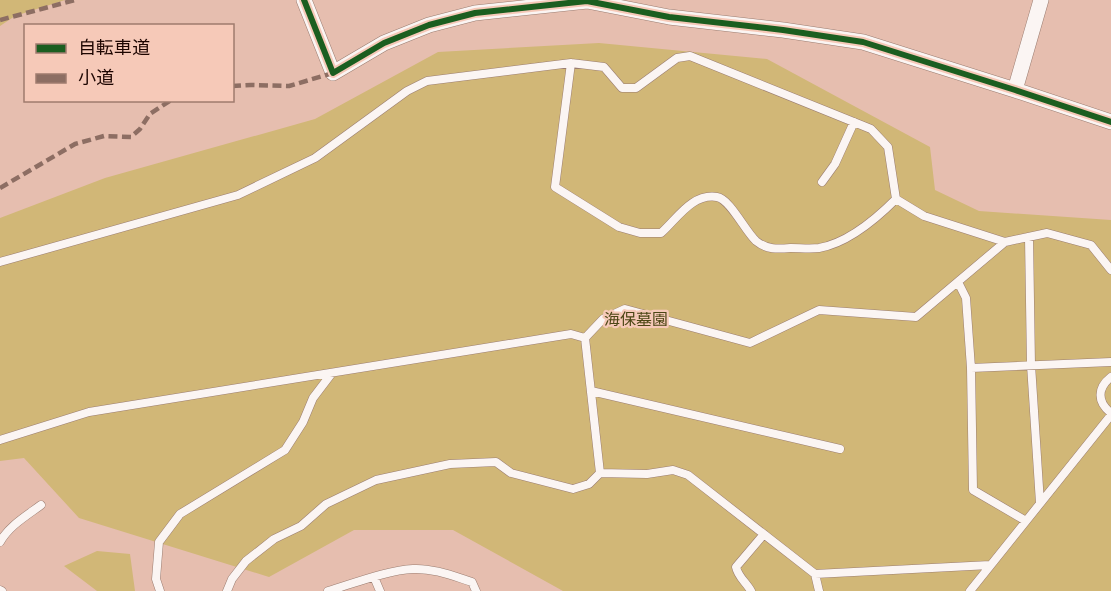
<svg xmlns="http://www.w3.org/2000/svg" width="1111" height="591" viewBox="0 0 1111 591" font-family="Poppins,'Noto Sans JP',sans-serif">
  <rect width="100%" height="100%" fill="#e6beaf"/>
  <!-- green -->
  <path fill="#d1b777" d="M0,0H65L15,16L0,26Z
    M599,43L767,59L930,147L935,190L979,211L1111,220V591H563L453,530H354L269,577L79,518L24,458L0,461V218L105,178L315,119L438,52Z
    M97,551L130,554L135,591H97L64,566Z"/>
  <g fill="none" stroke-linecap="round" stroke-linejoin="round">
    <!-- lane casing -->
    <g stroke="#9b7d71" stroke-width="9">
      <path id="lane" d="M822,182L835,164L854,122
        M896,199L924,216L1005,242
        M1029,237L1031,365L1040,503
        M0,262L238,195L315,158L407,91L427,81L571,63L604,67L622,88H636L677,58L690,56L871,129L888,147L896,199C876,219 848,243 819,248C810,249 800,248 791,248C778,249 767,250 756,241C745,231 730,199 717,197C692,193 677,219 661,233H640L619,227L555,187L571,63
        M958,282L966,298L971,368L973,490L1026,521
        M971,368L1111,362
        M1111,377C1097,388 1097,402 1111,413
        M591,391L840,449
        M0,440L89,412L571,334L585,338
        M600,473L585,338L603,319L625,309L750,343L819,310L916,317L1005,242L1047,233L1091,245L1111,270
        M0,542C9,526 26,516 41,505
        M815,574L990,565
        M374,577L380,591
        M0,590L2,591
        M160,591L156,579L159,542L180,514L285,450L303,422L313,398L332,373
        M227,591L232,579L246,561L274,539L301,526L326,504L376,480L450,464L496,462L511,473L573,489L589,484L600,473L647,474L673,470L688,475L815,574L819,591
        M328,591C352,584 388,570 413,569C433,568 453,576 472,582L476,591
        M751,591C746,582 738,577 736,567L764,534
        M970,591L1111,415"/>
    </g>
    <!-- street casing -->
    <g stroke="#9b7d71" stroke-width="16">
      <path id="street" d="M304,0L333,73L384,43L429,25L475,13L587,1L669,17L783,30L863,42L1015,90L1111,122
        M1015,90L1041,0"/>
    </g>
    <!-- lane -->
    <use href="#lane" stroke="#fbf5f3" stroke-width="8"/>
    <!-- street -->
    <use href="#street" stroke="#fbf5f3" stroke-width="15"/>
    <!-- quiet -->
    <path stroke="#8d6e63" stroke-width="4.5" stroke-dasharray="9 4.5" stroke-linecap="butt" d="M0,20L75,0
      M232,86L251,85L289,86L333,73
      M0,188L75,144L104,136L131,137L140,129L150,114L171,100"/>
    <!-- cycleway casing -->
    <g stroke="#f6c9b8" stroke-width="10">
      <path id="cycleway" d="M304,0L333,73L384,43L429,25L475,13L587,1L669,17L783,30L863,42L1015,90L1111,122"/>
    </g>
    <!-- cycleway -->
    <use href="#cycleway" stroke="#1b5e20" stroke-width="6"/>
  </g>
  <g text-anchor="middle" stroke-width="4.5" stroke-linejoin="round" paint-order="stroke">
    <!-- park labels -->
    <g font-size="16" fill="#4c4615" stroke="#f6c9b8">
      <text x="636" y="325">海保墓園</text>
    </g>
  </g>
  <!-- legend -->
  <rect x="24" y="24" width="210" height="78" fill="#f6c9b8" stroke="#9f7b6e" stroke-width="1.5"/>
  <rect x="36" y="44" width="30" height="9" fill="#1b5e20" stroke="#9f7b6e" stroke-width="1.5"/>
  <text x="78" y="54" font-size="18" fill="#1d0500">自転車道</text>
  <rect x="36" y="74" width="30" height="9" fill="#8d6e63" stroke="#9f7b6e" stroke-width="1.5"/>
  <text x="78" y="84" font-size="18" fill="#1d0500">小道</text>
</svg>
